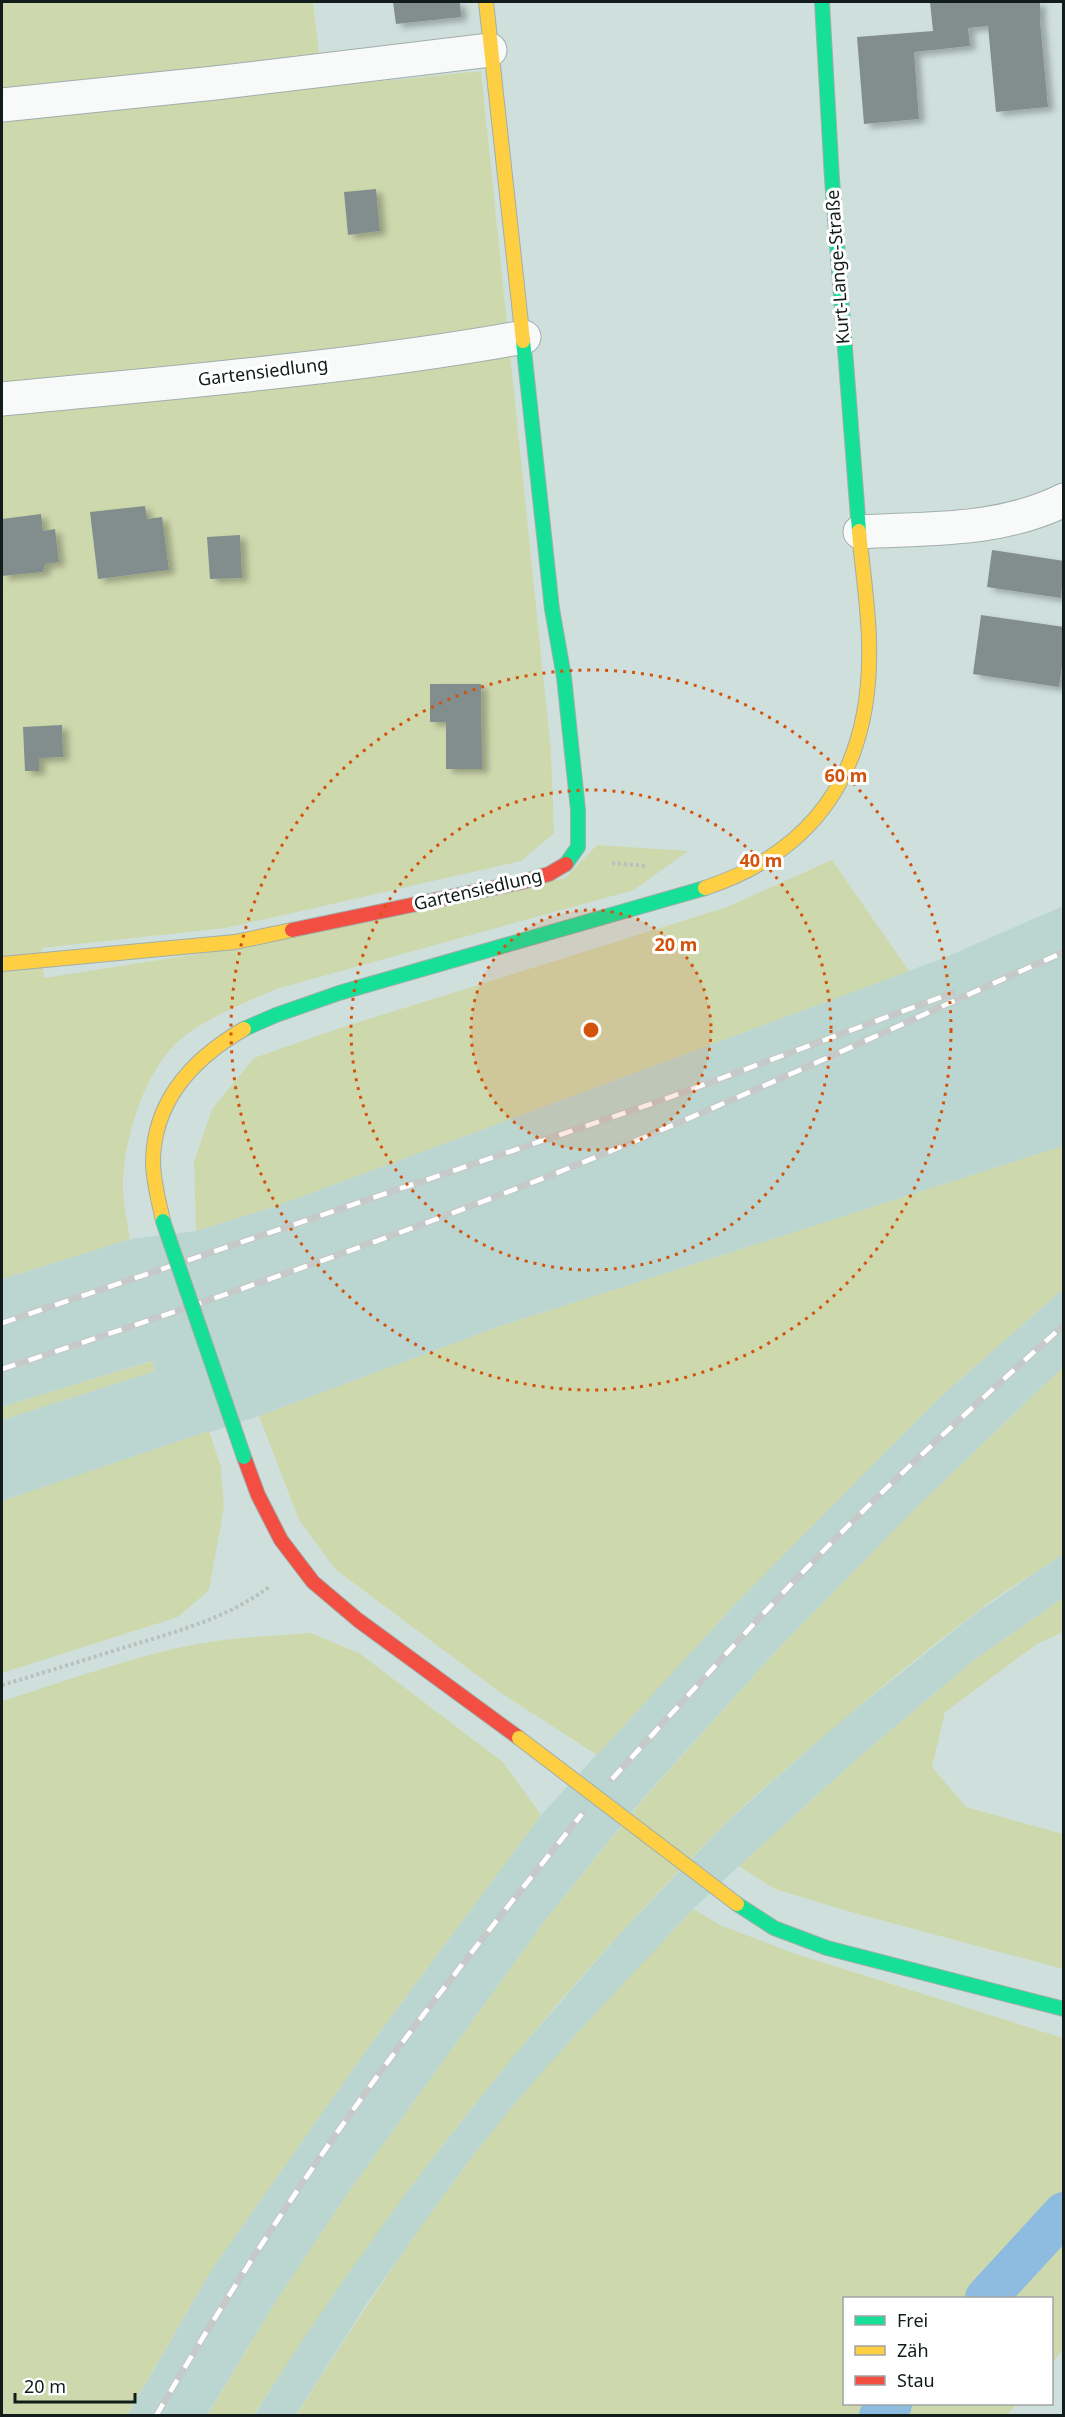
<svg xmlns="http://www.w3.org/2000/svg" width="1065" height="2417" viewBox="0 0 1065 2417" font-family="'Noto Sans',sans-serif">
  <defs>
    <filter id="shadow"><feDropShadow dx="6" dy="4" stdDeviation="3" flood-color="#0004"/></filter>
  </defs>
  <rect width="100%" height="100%" fill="#cfe0dc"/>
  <!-- built -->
  <path fill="#bbd6d0" d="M1063,906V1146L498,1327L259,1416L2,1501V1420L155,1370L151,1361L2,1407V1279L130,1239L196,1231L276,1206L946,957Z
    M1063,1289V1367L914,1510L778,1649L645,1796L547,1918L348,2193L273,2306L207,2415L127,2416L212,2269L365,2052L541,1815L737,1602L940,1397Z
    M1063,1554V1598L973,1661L857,1759L739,1866L693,1909L543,2073L468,2162L367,2303L296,2415L254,2416L314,2320L394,2208L505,2066L624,1929L729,1820L837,1724L976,1613Z"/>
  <!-- green -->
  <path fill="#ced8ad" d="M2,2H313L323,87L481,71L551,752L554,833L521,861L226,928L41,948L44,978L267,943L565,878L597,845L688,851L634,890L276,989C247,1002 206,1018 182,1038C145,1070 126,1132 123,1180C122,1199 127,1220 130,1239L2,1279Z
    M832,860L909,971L276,1206L196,1231L194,1162L212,1109L254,1058L337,1029L727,907Z
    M1063,1146V1289L940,1397L737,1602L597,1755L498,1691L335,1569L299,1520L259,1416L498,1327Z
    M152,1361L155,1371L2,1420V1407Z
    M1063,1367V1554C1034,1574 1002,1592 974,1614C912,1661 852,1711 794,1762C771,1782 748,1801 727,1822C547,2001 389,2202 254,2415L207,2416L273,2306L348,2193L547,1918L646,1796L778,1649L914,1510Z
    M209,1431L221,1467L224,1507L209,1590L178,1617L2,1673V1501Z
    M1063,1598V1632L1037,1644L945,1712L932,1767L966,1807L1063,1834V1969L851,1912L775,1889L739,1866L857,1759L973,1661Z
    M311,1633L359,1653L503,1762L541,1815L365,2052L212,2269L127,2415H2V1701C64,1682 127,1658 192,1645C231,1637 271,1636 311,1633Z
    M693,1909L720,1925L793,1953L1063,2038L1064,2348L1052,2363V2298H844V2404H1017L1007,2415L296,2416C350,2330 406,2245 467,2164C535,2073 617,1992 693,1909Z"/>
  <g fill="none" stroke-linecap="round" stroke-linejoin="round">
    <!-- canal -->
    <path stroke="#8dbce0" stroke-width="42" d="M986,2298L1064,2213
      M880,2416L891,2404"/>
  </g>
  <!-- building -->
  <path fill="#818e8d" filter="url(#shadow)" d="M393,2H460L461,17L396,24Z
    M930,2H1040V21L1048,107L996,112L988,26L968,28L970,46L914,52L919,119L864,124L857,37L933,31Z
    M376,189L380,231L348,235L344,192Z
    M145,506L147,519L162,517L169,570L98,579L90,512Z
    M41,514L43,531L55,529L59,562L45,564L43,572L2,576V519Z
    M240,535L242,578L210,579L207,537Z
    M992,550L1064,561L1061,598L987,587Z
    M981,615L1064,627V653L1059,687L973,674Z
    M430,684H481L482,769H446V722H430Z
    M62,725L63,757L39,758V771H25L23,727Z"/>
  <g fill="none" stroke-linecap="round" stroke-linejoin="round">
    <!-- street casing -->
    <g stroke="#a1aeab" stroke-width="35">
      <path id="street" d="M2,105L215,83L490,50
        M2,399C176,382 352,368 524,337
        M860,532C930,528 999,532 1064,500"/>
    </g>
    <!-- fast casing -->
    <g stroke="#a1aeab" stroke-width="16">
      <path id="fast" d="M822,2L832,179L859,531
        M523,341L552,609L564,677L578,810V847L566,864
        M244,1029L276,1015L339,993L705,888
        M737,1904L774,1928L827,1948L1064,2009"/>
    </g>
    <!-- slow casing -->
    <g stroke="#a1aeab" stroke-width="16">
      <path id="slow" d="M486,2L523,341
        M705,888C822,849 873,762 869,640C868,603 862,567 859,531
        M2,964L235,942L292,930
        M163,1221C159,1201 153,1182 153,1161C154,1100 194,1058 244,1029"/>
    </g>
    <!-- jam casing -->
    <g stroke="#a1aeab" stroke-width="16">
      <path id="jam" d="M292,930L522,882L549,874L566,864
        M244,1457L258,1495L281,1540L313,1582L358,1620L519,1738"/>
    </g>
    <!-- path -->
    <path stroke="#b9c0be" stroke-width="4" stroke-dasharray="3 3" stroke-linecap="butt" d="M612,863L646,866
      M2,1685C43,1673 84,1660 126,1647C175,1632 229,1618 270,1586"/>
    <!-- street -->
    <use href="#street" stroke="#f8fafa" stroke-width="33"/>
    <!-- fast -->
    <use href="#fast" stroke="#16e098" stroke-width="14"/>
    <!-- slow -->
    <use href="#slow" stroke="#ffcf43" stroke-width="14"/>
    <!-- jam -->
    <use href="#jam" stroke="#f24e42" stroke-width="14"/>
    <!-- rail casing -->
    <g stroke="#c5cac8" stroke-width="7">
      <path id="rail" d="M2,1323L654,1103L952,993
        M2,1369C192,1307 383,1242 569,1168C736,1101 899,1025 1064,952
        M612,1779C686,1698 758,1617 835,1539C908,1465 986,1395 1064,1325
        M156,2416C226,2296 302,2179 384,2067C448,1981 515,1897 582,1814"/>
    </g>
    <!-- rail -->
    <use href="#rail" stroke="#fff" stroke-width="4.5" stroke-dasharray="14" stroke-linecap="butt"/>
    <!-- fast-bridge casing -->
    <g stroke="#a1aeab" stroke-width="16" stroke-linecap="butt">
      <path id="fast-bridge" d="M163,1221L244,1457"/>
    </g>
    <!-- slow-bridge casing -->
    <g stroke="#a1aeab" stroke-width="16" stroke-linecap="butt">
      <path id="slow-bridge" d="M519,1738L737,1904"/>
    </g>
    <!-- fast-bridge -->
    <use href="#fast-bridge" stroke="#16e098" stroke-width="14"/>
    <!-- slow-bridge -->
    <use href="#slow-bridge" stroke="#ffcf43" stroke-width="14"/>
  </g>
  <!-- distance rings -->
  <circle cx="591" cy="1030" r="120" fill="#d3530d" fill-opacity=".12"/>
  <g fill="none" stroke="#d3530d" stroke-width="3" stroke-dasharray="3 6">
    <circle cx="591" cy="1030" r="120"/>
    <circle cx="591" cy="1030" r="240"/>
    <circle cx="591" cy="1030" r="360"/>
  </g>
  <g text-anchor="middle" stroke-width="6" stroke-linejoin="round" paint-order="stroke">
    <!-- street labels -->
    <g font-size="18" fill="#121c1a" stroke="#fff">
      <text transform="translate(838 267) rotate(-94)" y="6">Kurt-Lange-Straße</text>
      <text transform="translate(263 372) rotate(-7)" y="6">Gartensiedlung</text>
      <text transform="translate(478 890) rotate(-13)" y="6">Gartensiedlung</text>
    </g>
  </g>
  <circle cx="591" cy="1030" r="9" fill="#d3530d" stroke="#fff" stroke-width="3"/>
  <g font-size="18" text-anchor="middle" font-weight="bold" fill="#d3530d" stroke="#fff" stroke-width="6" stroke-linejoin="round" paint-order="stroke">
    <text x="846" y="782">60 m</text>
    <text x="761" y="867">40 m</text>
    <text x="676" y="951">20 m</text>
  </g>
  <!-- border -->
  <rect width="1065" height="2417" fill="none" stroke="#121c1a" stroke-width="6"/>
  <!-- legend -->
  <rect x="843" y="2297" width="210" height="108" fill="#ffffff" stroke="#a0a4a3" stroke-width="1.5"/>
  <rect x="855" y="2316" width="30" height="9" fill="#16e098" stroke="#a0a4a3" stroke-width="1.5"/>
  <text x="897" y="2327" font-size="18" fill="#121c1a">Frei</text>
  <rect x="855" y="2346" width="30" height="9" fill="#ffcf43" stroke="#a0a4a3" stroke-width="1.5"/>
  <text x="897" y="2357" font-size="18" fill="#121c1a">Zäh</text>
  <rect x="855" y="2376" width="30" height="9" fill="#f24e42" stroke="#a0a4a3" stroke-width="1.5"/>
  <text x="897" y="2387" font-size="18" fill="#121c1a">Stau</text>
  <!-- scale -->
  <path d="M15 2393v9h120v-9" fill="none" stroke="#121c1a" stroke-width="3"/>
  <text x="24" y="2393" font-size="18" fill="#121c1a" stroke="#ffffff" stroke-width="4.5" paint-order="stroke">20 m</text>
</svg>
